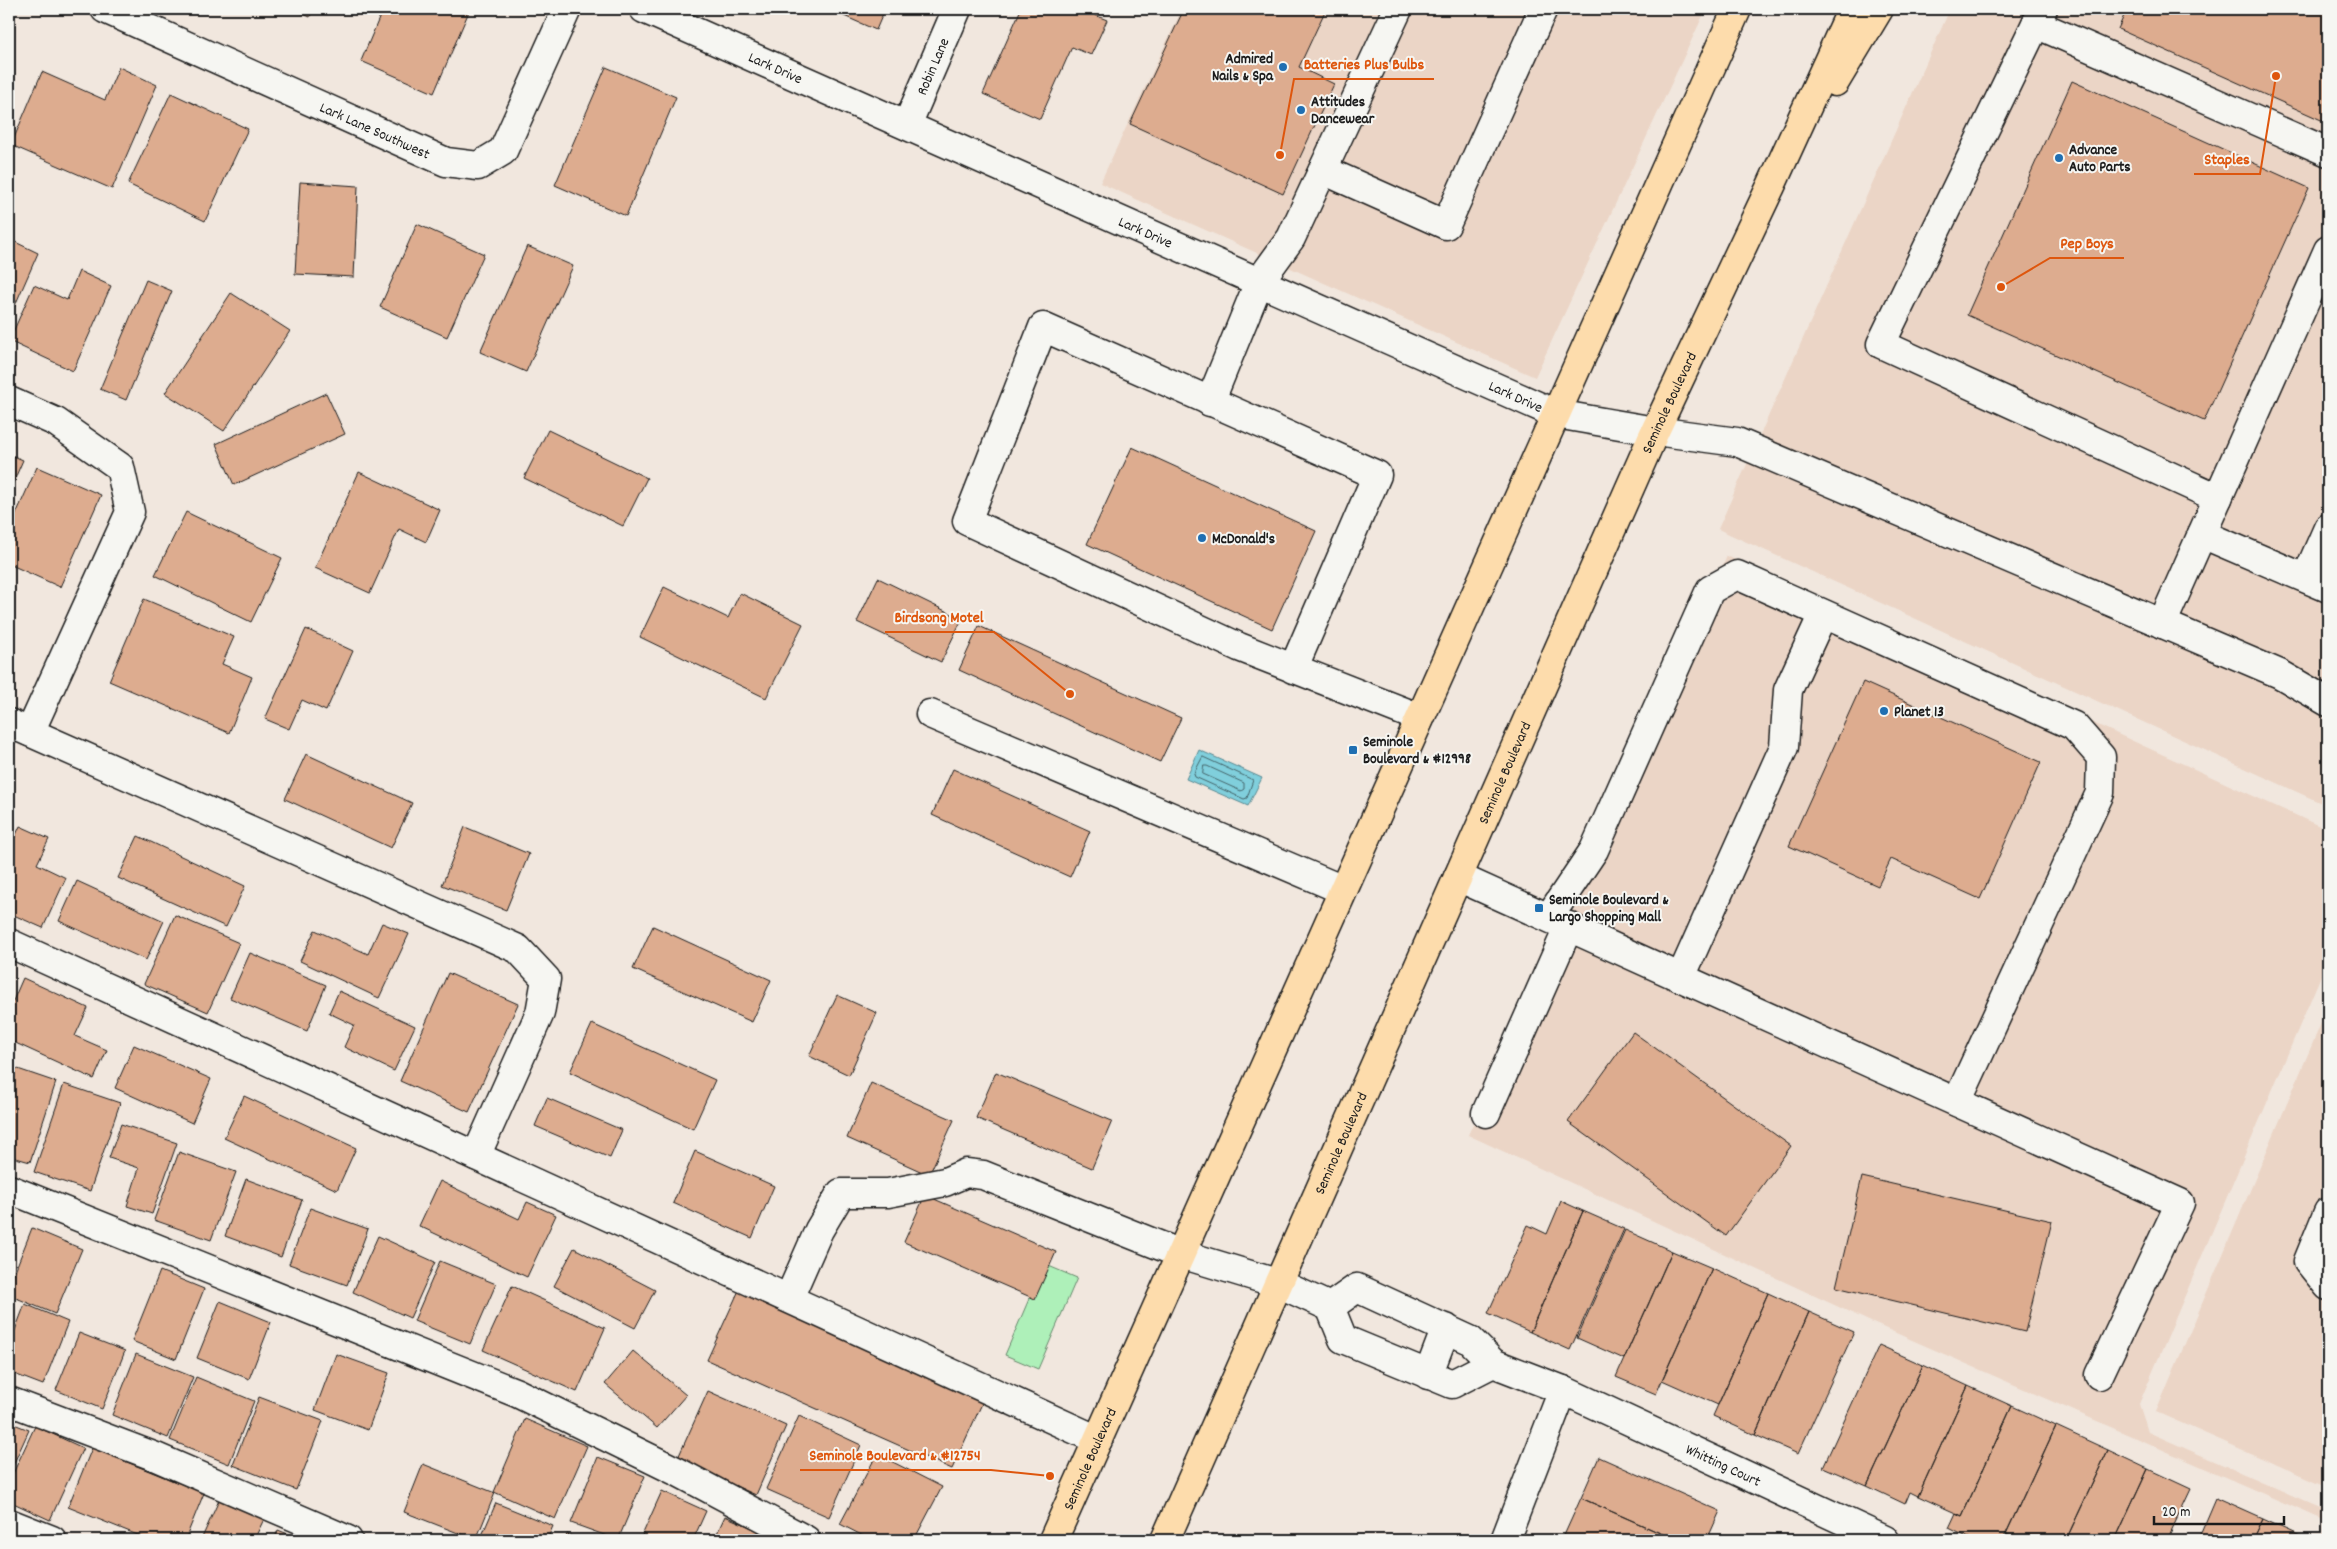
<svg xmlns="http://www.w3.org/2000/svg" width="2337" height="1549" viewBox="0 0 2337 1549" font-family="Dekko,sans-serif">
  <rect width="100%" height="100%" fill="#f1e7de"/>
  <filter id="ink" filterUnits="userSpaceOnUse"><feTurbulence type="fractalNoise" baseFrequency=".02" numOctaves="2"/><feDisplacementMap in="SourceGraphic" scale="10" xChannelSelector="R" yChannelSelector="G"/><feConvolveMatrix kernelMatrix="1 2 1 2 8 2 1 2 1" color-interpolation-filters="sRGB"/></filter>
  <g filter="url(#ink)">
    <!-- built -->
    <path fill="#ebd5c6" d="M1182,9H1706L1535,377L1100,183Z
      M1950,9H2328V806L1718,529Z
      M1727,556L2328,830V959L2139,1404L2148,1432L2328,1511V1522L1873,1323L1468,1135Z
      M2328,1007V1487L2156,1412Z"/>
    <!-- green -->
    <path fill="#aef0b9" stroke="#65866a" d="M1044,1264L1077,1278L1038,1369L1005,1355Z"/>
    <!-- water -->
    <path fill="#80cfdc" stroke="#58878f" d="M1199,750L1262,778L1248,806L1186,779Z"/>
    <g fill="none" stroke-linecap="round" stroke-linejoin="round">
      <!-- shore -->
      <path stroke="#446469" stroke-width="1" d="M1203,757L1253,780L1247,798L1244,799L1195,777L1194,774Z
        M1204,766H1207L1244,783V789L1241,791L1203,774Z"/>
    </g>
    <!-- building -->
    <path fill="#ddac8f" stroke="#1c1c1c" d="M293,9H313L310,17Z
      M383,9H470L434,93L361,61Z
      M828,9H885L876,30Z
      M1021,9H1080L1107,20L1091,55L1072,47L1040,119L983,94Z
      M1184,9H1326L1299,67L1334,84L1283,194L1130,124Z
      M2127,9H2328V123L2118,29Z
      M119,67L157,85L112,189L11,145L42,72L105,100Z
      M606,67L676,97L626,216L555,185Z
      M2072,81L2309,188L2204,421L1967,315Z
      M171,93L248,129L205,221L128,184Z
      M300,182L358,186L354,277L295,274Z
      M417,224L484,254L447,337L380,307Z
      M9,239L38,253L9,319Z
      M527,246L573,266L526,372L480,352Z
      M79,271L111,286L73,371L9,341L34,285L67,300Z
      M146,280L172,291L126,400L100,389Z
      M231,293L290,331L224,431L165,393Z
      M326,393L345,434L234,485L216,444Z
      M548,430L647,478L623,526L524,478Z
      M1132,447L1316,531L1272,629L1087,544Z
      M9,454L23,460L9,492Z
      M37,467L101,495L60,587L9,564V530Z
      M359,472L440,510L426,542L399,529L370,593L315,568Z
      M186,512L282,558L251,622L155,575Z
      M878,578L962,619L941,662L857,622Z
      M664,587L728,618L740,593L803,624L766,698L640,637Z
      M144,599L234,637L222,664L252,677L229,733L109,681Z
      M979,626L1181,718L1160,762L959,670Z
      M306,629L353,651L326,711L302,700L289,729L265,719Z
      M1863,682L2041,762L1980,899L1891,859L1878,886L1789,846Z
      M306,754L412,803L391,848L285,799Z
      M953,769L1090,831L1070,877L932,815Z
      M20,826L49,839L37,864L66,878L43,928L9,913V850Z
      M465,827L529,854L506,910L442,885Z
      M138,836L245,886L226,927L118,878Z
      M77,881L164,921L146,960L59,921Z
      M175,915L239,943L208,1012L144,984Z
      M382,923L409,934L379,998L300,961L315,930L368,954Z
      M653,926L771,980L752,1022L633,969Z
      M250,953L326,985L307,1031L230,998Z
      M448,973L518,1004L469,1112L400,1081Z
      M23,978L88,1008L75,1036L107,1050L94,1079L9,1040V1010Z
      M339,991L415,1026L394,1071L344,1047L354,1025L329,1013Z
      M837,995L877,1013L849,1075L809,1056Z
      M592,1024L715,1080L693,1129L570,1072Z
      M1633,1032L1791,1146L1726,1236L1568,1122Z
      M134,1045L211,1079L192,1123L115,1088Z
      M9,1066L56,1082L30,1162L9,1156Z
      M996,1072L1112,1121L1092,1168L976,1118Z
      M871,1083L954,1120L929,1175L847,1138Z
      M64,1084L120,1103L90,1191L34,1172Z
      M244,1096L356,1148L337,1190L224,1138Z
      M547,1098L622,1130L610,1158L535,1126Z
      M121,1124L177,1143L152,1214L127,1206L139,1168L109,1158Z
      M695,1151L774,1186L752,1238L673,1203Z
      M179,1152L236,1172L211,1240L154,1220Z
      M1862,1177L2052,1221L2025,1332L1836,1287Z
      M246,1179L302,1200L281,1257L225,1236Z
      M440,1181L519,1219L527,1202L556,1215L527,1277L419,1226Z
      M925,1195L1056,1252L1035,1299L904,1242Z
      M1561,1201L1583,1211L1530,1332L1488,1313L1528,1225L1547,1234Z
      M310,1208L368,1229L347,1285L289,1264Z
      M1583,1211L1624,1229L1570,1350L1530,1332Z
      M32,1228L82,1249L55,1314L9,1295V1286Z
      M1625,1230L1672,1251L1624,1359L1577,1338Z
      M378,1236L435,1262L410,1318L353,1292Z
      M574,1248L655,1290L635,1328L554,1286Z
      M1672,1251L1712,1268L1656,1394L1616,1377Z
      M440,1261L496,1284L470,1344L414,1321Z
      M1712,1268L1768,1293L1718,1405L1662,1380Z
      M160,1271L204,1289L176,1359L132,1341Z
      M512,1286L605,1328L577,1392L483,1350Z
      M740,1288L985,1397L952,1469L707,1360Z
      M1768,1293L1809,1312L1755,1435L1713,1416Z
      M220,1301L271,1322L249,1379L197,1358Z
      M25,1304L68,1322L43,1385L9,1372V1346Z
      M1809,1312L1854,1332L1798,1454L1755,1435Z
      M79,1333L125,1351L102,1409L56,1390Z
      M1879,1345L1923,1365L1867,1486L1823,1467Z
      M633,1351L686,1395L657,1428L605,1384Z
      M136,1354L193,1377L168,1438L112,1415Z
      M336,1354L389,1373L368,1430L315,1410Z
      M1923,1365L1968,1386L1918,1496L1910,1492L1905,1504L1867,1486Z
      M196,1377L254,1401L229,1464L170,1440Z
      M1968,1386L2012,1406L1962,1516L1918,1496Z
      M708,1391L786,1426L756,1495L677,1460Z
      M259,1397L323,1421L296,1490L233,1465Z
      M2012,1406L2056,1426L2003,1540H1973L1949,1528L1956,1513L1962,1516Z
      M799,1416L861,1445L829,1517L766,1489Z
      M525,1419L587,1446L555,1519L494,1492Z
      M9,1422L29,1430L9,1474Z
      M35,1426L83,1448L50,1520L9,1501V1482Z
      M2056,1426L2108,1450L2066,1540H2019L2006,1534Z
      M92,1448L204,1493L185,1540H150L68,1507Z
      M2108,1450L2148,1469L2115,1540H2066Z
      M877,1454L942,1487L914,1540H871L840,1524Z
      M598,1457L645,1476L618,1540L571,1523Z
      M1599,1457L1720,1511L1707,1540H1676L1581,1498Z
      M423,1464L495,1493L476,1540L404,1512Z
      M2148,1469L2191,1489L2167,1540H2115Z
      M662,1491L706,1511L693,1540H640Z
      M220,1498L264,1519L254,1540H201Z
      M1581,1498L1676,1540H1562Z
      M2216,1498L2263,1519L2253,1540H2198Z
      M496,1503L553,1526L547,1540H480Z
      M725,1516L759,1531L755,1540H714Z
      M2263,1519L2287,1530L2309,1540H2253Z
      M278,1530L303,1540H274Z
      M567,1534L580,1540H565Z"/>
    <g fill="none" stroke-linecap="round" stroke-linejoin="round">
      <!-- minor casing -->
      <g stroke="#1c1c1c" stroke-width="31">
        <g id="minor">
          <path id="s1" d="M105,9L446,162L478,166L503,151L567,9"/>
          <path id="s2" d="M644,9L1556,414L1655,431L1737,442L2280,674L2328,702"/>
          <path d="M2043,9L1881,344L2218,498"/>
          <path d="M2036,24L2328,152"/>
          <path id="s3" d="M907,125L957,9"/>
          <path d="M1323,170L1446,225L1543,9"/>
          <path d="M9,401L56,422L120,467L130,512L30,732"/>
          <path d="M1210,402L1259,282L1291,238L1398,9"/>
          <path d="M2202,534L2328,588"/>
          <path d="M2306,578L2328,528"/>
          <path d="M2162,624L2328,250"/>
          <path d="M1293,669L1377,475L1043,327L967,521L1239,647L1420,718"/>
          <path d="M930,714L1343,890"/>
          <path d="M9,723L518,949L546,979L540,1013L476,1156"/>
          <path d="M1458,877L2180,1203L2099,1375"/>
          <path d="M1549,917L1594,850L1710,590L1737,575L2074,726L2101,757L2100,793L1957,1102"/>
          <path d="M9,943L1098,1440"/>
          <path d="M1681,977L1784,747L1788,690L1823,614"/>
          <path d="M1486,1113L1569,926"/>
          <path d="M9,1189L517,1393L678,1472L806,1540"/>
          <path d="M2328,1212L2308,1261L2328,1286"/>
          <path d="M789,1298L819,1230L841,1193H888L945,1182L966,1173L983,1175L1181,1254L1280,1284L1330,1307L1343,1339L1452,1384L1493,1363"/>
          <path id="s4" d="M1330,1307L1357,1288L1470,1340L1493,1363L1563,1390L1885,1540"/>
          <path d="M1428,1375L1446,1328"/>
          <path d="M9,1401L156,1457L348,1540"/>
          <path d="M9,1523L52,1540"/>
          <path d="M1505,1540L1563,1390"/>
        </g>
      </g>
      <!-- major casing -->
      <g stroke="#1c1c1c" stroke-width="31">
        <g id="major">
          <path d="M1835,82L1879,9"/>
          <path id="s5" d="M1053,1540L1737,9"/>
          <path id="s6" d="M1165,1540L1655,431L1771,186L1852,9"/>
        </g>
      </g>
      <!-- minor -->
      <use href="#minor" stroke="#f6f6f2" stroke-width="28"/>
      <!-- major -->
      <use href="#major" stroke="#fddcac" stroke-width="28"/>
    </g>
  </g>
  <!-- markers -->
  <g fill="#1f6fb2" stroke="#f6f6f2" stroke-width="2">
    <circle cx="1283" cy="67" r="5"/>
    <circle cx="1301" cy="110" r="5"/>
    <circle cx="2059" cy="158" r="5"/>
    <circle cx="1202" cy="538" r="5"/>
    <circle cx="1884" cy="711" r="5"/>
    <rect x="1348" y="745" width="10" height="10" rx="2.5"/>
    <rect x="1534" y="903" width="10" height="10" rx="2.5"/>
  </g>
  <g text-anchor="middle" stroke-width="4" stroke-linejoin="round" paint-order="stroke">
    <!-- poi labels -->
    <g font-size="15" font-weight="bold" fill="#1c1c1c" stroke="#f6f6f2" text-anchor="start">
      <text x="1273" y="63" text-anchor="end">Admired<tspan x="1273" dy="17">Nails &amp; Spa</tspan></text>
      <text x="1311" y="106">Attitudes<tspan x="1311" dy="17">Dancewear</tspan></text>
      <text x="2069" y="154">Advance<tspan x="2069" dy="17">Auto Parts</tspan></text>
      <text x="1212" y="543">McDonald's</text>
      <text x="1894" y="716">Planet 13</text>
      <text x="1363" y="746">Seminole<tspan x="1363" dy="17">Boulevard &amp; #12998</tspan></text>
      <text x="1549" y="904">Seminole Boulevard &amp;<tspan x="1549" dy="17">Largo Shopping Mall</tspan></text>
    </g>
    <!-- street labels -->
    <g font-size="15" fill="#1c1c1c" stroke="#f6f6f2">
      <text dy="5" stroke="none"><textPath href="#s2" startOffset="144">Lark Drive</textPath></text>
      <text dy="5" stroke="none"><textPath href="#s3" startOffset="64">Robin Lane</textPath></text>
      <text dy="5" stroke="none"><textPath href="#s1" startOffset="296">Lark Lane Southwest</textPath></text>
      <text dy="5" stroke="none"><textPath href="#s2" startOffset="549">Lark Drive</textPath></text>
      <text dy="5" stroke="none"><textPath href="#s2" startOffset="954">Lark Drive</textPath></text>
      <text dy="5" stroke="none"><textPath href="#s6" startOffset="1244">Seminole Boulevard</textPath></text>
      <text dy="5" stroke="none"><textPath href="#s6" startOffset="839">Seminole Boulevard</textPath></text>
      <text dy="5" stroke="none"><textPath href="#s6" startOffset="434">Seminole Boulevard</textPath></text>
      <text dy="5" stroke="none"><textPath href="#s5" startOffset="89">Seminole Boulevard</textPath></text>
      <text dy="5" stroke="none"><textPath href="#s4" startOffset="442">Whitting Court</textPath></text>
    </g>
  </g>
  <!-- callouts -->
  <path fill="none" stroke="#de560d" stroke-width="2" d="M1280 155L1294 79H1434M2276 76L2260 174H2194M2001 287L2050 258H2124M1070 694L994 632H885M1050 1476L991 1470H800"/>
  <g fill="#de560d" stroke="#f6f6f2" stroke-width="2">
    <circle cx="1280" cy="155" r="5"/>
    <circle cx="2276" cy="76" r="5"/>
    <circle cx="2001" cy="287" r="5"/>
    <circle cx="1070" cy="694" r="5"/>
    <circle cx="1050" cy="1476" r="5"/>
  </g>
  <g font-size="16" text-anchor="middle" font-weight="bold" fill="#de560d" stroke="#f6f6f2" stroke-width="4" stroke-linejoin="round" paint-order="stroke">
    <text x="1364" y="69">Batteries Plus Bulbs</text>
    <text x="2227" y="164">Staples</text>
    <text x="2087" y="248">Pep Boys</text>
    <text x="939" y="622">Birdsong Motel</text>
    <text x="895" y="1460">Seminole Boulevard &amp; #12754</text>
  </g>
  <!-- margin -->
  <rect width="2337" height="1549" fill="none" stroke="#f6f6f2" stroke-width="30"/>
  <rect x="15" y="15" width="2307" height="1519" fill="none" stroke="#1c1c1c" stroke-width="2" filter="url(#ink)"/>
  <!-- scale -->
  <path d="M2154 1516v8h130v-8" fill="none" stroke="#1c1c1c" stroke-width="2.5"/>
  <text x="2162" y="1516" font-size="15" fill="#1c1c1c" stroke="#f6f6f2" stroke-width="4" paint-order="stroke">20 m</text>
</svg>
